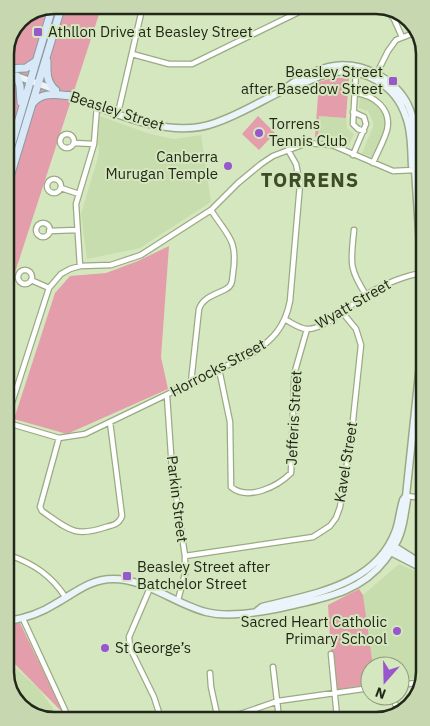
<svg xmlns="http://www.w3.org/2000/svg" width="430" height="726" viewBox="0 0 430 726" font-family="'IBM Plex Sans',sans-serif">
  <rect width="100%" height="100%" fill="#d5e7be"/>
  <!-- built -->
  <path fill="#c8ddad" d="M360,94L381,105L386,120V130L374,158L362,153L373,127V122L368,111L359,108Z
    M100,116L150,134L174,139L201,135L211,202L140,248L87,259L81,214L99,154L98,141Z
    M319,116L346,118L347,128L354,134L348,147L329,139L318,137Z
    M399,564L424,575L425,675L424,677L400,680V666H373L363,595Z
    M10,663L39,689L62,721H51L27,713L10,693Z"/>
  <!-- green -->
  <path fill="#e49daa" d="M54,5H102L7,297L5,51L20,19Z
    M332,78H349L346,118L319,116L318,137H315L319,82Z
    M258,116L275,133L259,150L242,134Z
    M169,246L161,357L168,389L67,434L14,419L55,293L70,276L106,273L138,261Z
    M359,589L363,595L373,666H370V684L337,690L331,654L328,605Z
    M20,623L64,714L10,659L9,625Z"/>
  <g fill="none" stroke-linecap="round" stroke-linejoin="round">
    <!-- street casing -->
    <g stroke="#9aab84" stroke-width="7">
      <path id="street" d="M384,7L394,19L402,37
        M132,54L169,64H192L305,9L321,6
        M356,71L353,124L358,129L364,131
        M376,75L388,51L396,40L419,31
        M355,93C374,95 392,109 387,130C384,141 377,153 373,163
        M353,112L364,117L366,124L353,155
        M118,113L143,5
        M60 141a7 7 0 1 1 14 0a7 7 0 1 1-14 0Z
        M74,143L94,144
        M47 186a7 7 0 1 1 14 0a7 7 0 1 1-14 0Z
        M61,188L79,194
        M36 230a7 7 0 1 1 14 0a7 7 0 1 1-14 0Z
        M354,230C351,262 348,267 366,295
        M49,231L77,230
        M80,266L76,204L94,144L97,106
        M18 277a7 7 0 1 1 14 0a7 7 0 1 1-14 0Z
        M31,280L49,288
        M286,320C292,323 300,329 307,329C325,330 352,303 367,294C385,284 402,276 422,273
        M219,369L230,422L231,487C248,501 277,487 291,473L294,382L295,371L307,329
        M191,382L199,309C203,297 215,295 226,289C233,285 232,280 233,273C238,239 228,237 211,210
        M167,396L172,469L185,556V574L178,600
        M8,415L49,288L61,274L70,269L80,266L111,265L141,255L211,210L238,183L261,164L273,156L307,143L332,145L393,171L415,170
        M8,423L59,438L85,434L251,354C273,340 285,327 290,301L300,184L296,164L288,150
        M59,438L40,507L42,511C68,529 74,538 106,527C114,525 119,524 122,516L110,422
        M406,496L424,498
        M9,555C34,564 51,575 66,598
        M185,556L313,537L330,526L336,518L340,507L351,439L361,345L356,329L342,312
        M150,588L129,637L130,648L154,697L161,719
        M23,619L70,721
        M331,654L337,717
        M273,667L279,718
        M210,673L211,687L218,719
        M400,685L423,682
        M391,696L400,713
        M229,718L278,701L370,688"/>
    </g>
    <!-- secondary casing -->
    <g stroke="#9aab84" stroke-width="9">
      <path id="secondary" d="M5,72L56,90
        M285,89C292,82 300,79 308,75C316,71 324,67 334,66C363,62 395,79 408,105C417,124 416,146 417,167L415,170L422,276
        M68,95C111,112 169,140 215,123C239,115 261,101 284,90C300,87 314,76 331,73C363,66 396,85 406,117C412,132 411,150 412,166L415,170
        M392,545L422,564L424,568
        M387,550L424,569
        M257,611L262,607C312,594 376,586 396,530C399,521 400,510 403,500L406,496
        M9,621C26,618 41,613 55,604C75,593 90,579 113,579C146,579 175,604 206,612C229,618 262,612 285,607C323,598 360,593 385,560C391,552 397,543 400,534C404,523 405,511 407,500L406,496L422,345"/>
    </g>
    <!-- primary casing -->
    <g stroke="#879ba6" stroke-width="9">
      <path id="primary" d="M47,61C47,73 46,81 55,90
        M5,69L26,68L35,62
        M17,76L20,86L21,102
        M33,103C42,91 59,95 72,96
        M6,163L53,5
        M6,190L62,5"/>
    </g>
    <!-- street -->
    <use href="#street" stroke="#fff" stroke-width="4.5"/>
    <!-- secondary -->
    <use href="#secondary" stroke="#ecf4fb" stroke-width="6"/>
    <!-- primary -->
    <use href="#primary" stroke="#d8e8f7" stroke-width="7"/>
  </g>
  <!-- markers -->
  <g fill="#9857cd" stroke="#d5e7be" stroke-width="2">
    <rect x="33" y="27" width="10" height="10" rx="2.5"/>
    <rect x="388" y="76" width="10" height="10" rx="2.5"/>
    <circle cx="259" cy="133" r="5"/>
    <circle cx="228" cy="166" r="5"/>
    <rect x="122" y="571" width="10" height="10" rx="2.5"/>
    <circle cx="397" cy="631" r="5"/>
    <circle cx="105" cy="648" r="5"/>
  </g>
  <g text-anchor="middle" stroke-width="4" stroke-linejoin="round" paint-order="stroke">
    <!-- poi labels -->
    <g font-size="15" fill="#222819" stroke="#d5e7be" text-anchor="start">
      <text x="48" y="37">Athllon Drive at Beasley Street</text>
      <text x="383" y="77" text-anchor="end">Beasley Street<tspan x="383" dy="17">after Basedow Street</tspan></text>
      <text x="269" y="129">Torrens<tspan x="269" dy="17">Tennis Club</tspan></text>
      <text x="218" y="162" text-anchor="end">Canberra<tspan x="218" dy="17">Murugan Temple</tspan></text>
      <text x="137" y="572">Beasley Street after<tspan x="137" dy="17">Batchelor Street</tspan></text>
      <text x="387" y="627" text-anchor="end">Sacred Heart Catholic<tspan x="387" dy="17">Primary School</tspan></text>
      <text x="115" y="653">St George’s</text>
    </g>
    <!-- street labels -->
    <g font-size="15" fill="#222819" stroke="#d5e7be">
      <text transform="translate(117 111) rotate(18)" y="5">Beasley Street</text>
      <text transform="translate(353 304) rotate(-30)" y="5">Wyatt Street</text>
      <text transform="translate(218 368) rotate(-28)" y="5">Horrocks Street</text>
      <text transform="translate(294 418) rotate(-87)" y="5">Jefferis Street</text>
      <text transform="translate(346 462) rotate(-81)" y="5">Kavel Street</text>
      <text transform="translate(177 499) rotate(83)" y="5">Parkin Street</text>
    </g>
    <!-- district labels -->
    <g font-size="20" font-weight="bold" letter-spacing="1" fill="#3d4b28" stroke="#d5e7be">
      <text x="310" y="187">TORRENS</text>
    </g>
  </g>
  <!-- crop -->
  <path d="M0 0H430V726H0ZM54 14H376A40 40 0 0 1 416 54V672A40 40 0 0 1 376 712H54A40 40 0 0 1 14 672V54A40 40 0 0 1 54 14Z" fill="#c7d8b1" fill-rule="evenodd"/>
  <path fill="none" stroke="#222819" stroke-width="2.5" d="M54 14H376A40 40 0 0 1 416 54V672A40 40 0 0 1 376 712H54A40 40 0 0 1 14 672V54A40 40 0 0 1 54 14Z"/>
  <!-- north arrow -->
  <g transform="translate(385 681) rotate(200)"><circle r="24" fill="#d5e7be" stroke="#8d9b7c"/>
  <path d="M0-4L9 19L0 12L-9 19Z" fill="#9857cd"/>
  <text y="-8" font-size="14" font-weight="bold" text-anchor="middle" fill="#222819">N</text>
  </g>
</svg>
